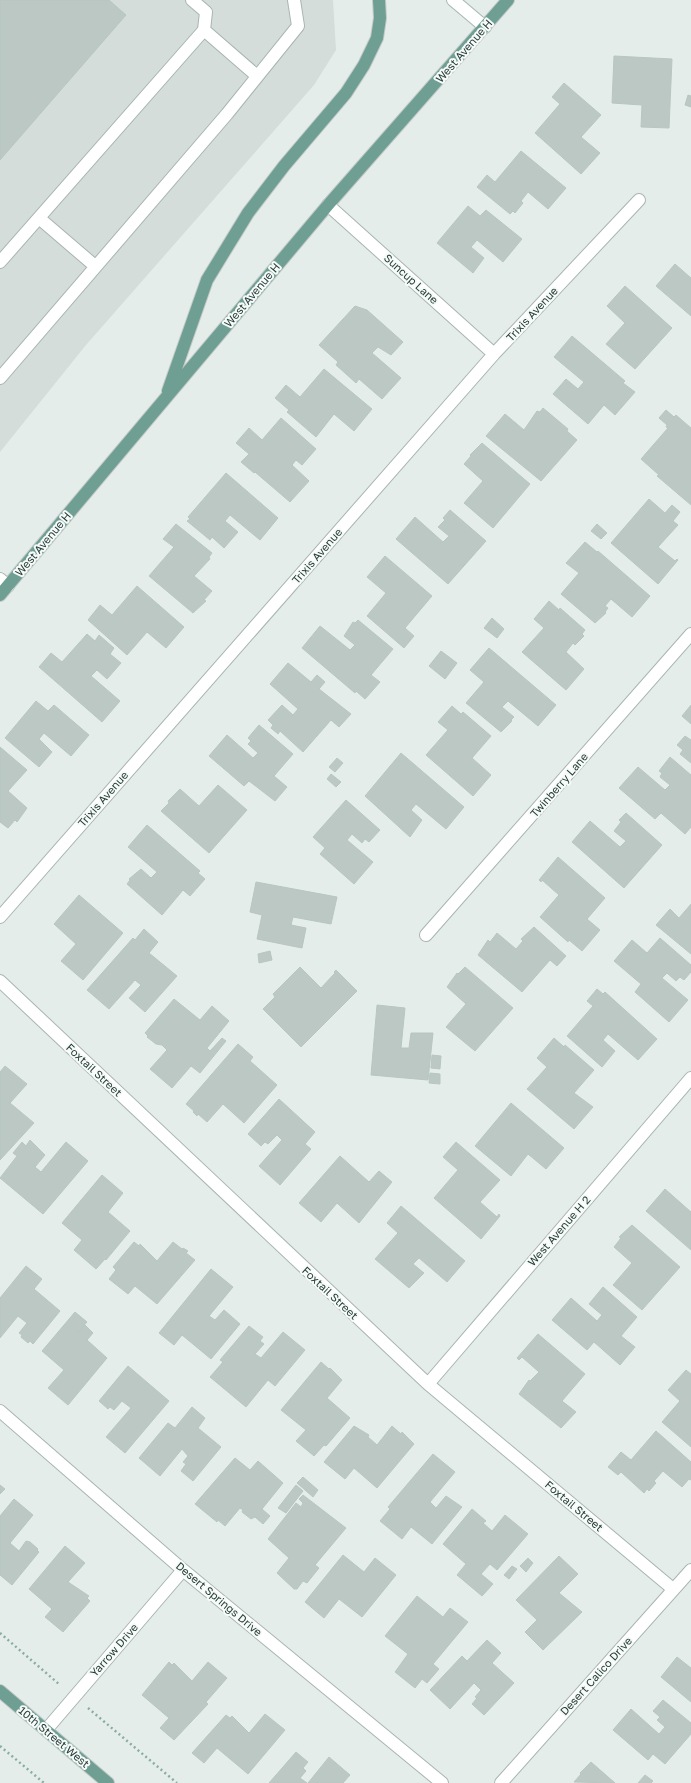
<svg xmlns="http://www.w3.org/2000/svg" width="691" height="1783" viewBox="0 0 691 1783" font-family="'Golos Text',sans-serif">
  <rect width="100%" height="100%" fill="#e5edea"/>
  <!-- built -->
  <path fill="#d4ddd9" d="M0,0H333L336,50L314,85L86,345L0,452Z"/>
  <!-- building -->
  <path fill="#bbc8c3" stroke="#b8c6c1" d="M0,0H109L126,15L0,160Z
    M614,56L672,59L669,128L641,127L642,105L612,103Z
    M564,83L601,115L581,137L600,153L581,174L535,133L560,104L552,97Z
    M688,95L691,96V107L685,105Z
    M521,151L566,188L548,209L528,192L521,201L523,203L515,213L513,211L510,214L477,187L487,175L495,182Z
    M468,206L480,216L486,210L522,239L503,262L477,240L471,247L484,258L473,273L437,243Z
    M675,264L691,278V316L656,286Z
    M625,286L672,328L635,369L606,344L625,323L607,306Z
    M355,306L367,310L403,342L391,355L378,347L372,353L401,378L382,399L359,379L356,383L336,365L338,362L319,345Z
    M572,336L625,381L623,383L635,392L615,415L604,405L588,424L553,394L566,379L578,389L584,382L554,357Z
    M324,369L372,409L354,431L334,414L316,437L287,412L289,410L275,398L286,385L300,397Z
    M543,408L568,429L567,431L577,440L541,481L486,436L505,414L524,430L537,411L540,412Z
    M666,410L674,417L676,415L691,428V505L657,476L659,475L641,459L668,428L666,427L667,425L659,418Z
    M281,418L316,449L302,465L296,460L292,465L309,481L290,502L255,472L254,473L241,462L249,454L236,443L249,428L262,440Z
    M482,443L530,484L493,528L464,503L483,481L464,464L471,456L470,455Z
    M226,473L278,518L260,540L230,515L225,521L238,532L224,548L212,537L210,540L187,521L190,519L188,517Z
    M649,499L665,513L672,505L680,512L673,521L678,525L658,547L675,561L677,559L678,560L658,584L611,543Z
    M450,510L486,541L448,584L396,539L415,517L443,542L449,536L438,527L445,520L443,518Z
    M176,524L212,553L209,557L210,559L194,576L212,591L204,600L206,601L193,613L149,576L174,547L163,539Z
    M597,524L607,533L601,539L591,531Z
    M585,542L597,552L598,551L650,596L632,617L611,599L605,606L608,608L605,612L606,613L595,623L561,594L579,573L566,563Z
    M385,556L432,596L405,628L414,636L404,648L367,616L386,593L367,577Z
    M137,586L184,627L166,648L147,632L127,655L88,620L100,605L112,615Z
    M549,601L559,610L560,608L585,630L582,634L584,636L575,645L573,643L566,652L584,669L566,690L522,652L544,628L534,619Z
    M492,618L504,629L497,638L484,628Z
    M358,620L393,649L371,675L380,682L365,699L356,691L355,693L302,648L320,626L350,650L355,645L344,636L353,622L355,623Z
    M87,634L95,641L99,635L114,648L110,654L121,663L107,679L97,670L91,676L120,701L102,722L39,667L51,653L62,662Z
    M489,648L556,705L538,726L508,701L502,707L514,717L511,720L512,721L501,732L466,703L484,682L470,670Z
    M441,651L457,663L445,679L429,666Z
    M288,663L311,682L317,675L325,682L319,689L351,714L339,727L331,720L303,752L280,731L278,734L271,728L273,725L268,720L282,705L293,715L298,709L270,684Z
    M36,701L48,711L54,705L89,735L71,756L44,733L39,739L52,752L39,767L5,738Z
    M691,705V724L682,716Z
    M452,706L461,714L463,712L491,736L472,758L491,775L473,796L426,755L448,730L438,722Z
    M259,725L293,754L274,776L287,787L275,801L249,781L244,786L209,756L227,735L253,758L258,753L248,744L251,741L248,738Z
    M685,736L691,740V763L680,754L683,750L677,745Z
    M0,747L27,770L8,791L27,808L17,822L15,820L8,828L0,822Z
    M401,753L464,807L446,829L416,804L411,810L422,820L410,837L365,796Z
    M670,757L691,775V827L685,834L661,813L655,819L619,788L638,767L665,790L670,785L660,777L662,773L659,771Z
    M337,758L343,763L335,772L329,767Z
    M331,774L341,782L336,787L327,779Z
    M218,785L247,810L209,853L161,811L169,803L168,801L180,789L199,806Z
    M346,800L380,830L369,842L365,839L362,843L352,834L347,840L373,862L354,884L320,854L325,848L313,837Z
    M626,813L662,845L624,888L572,842L590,821L620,847L626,841L614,831L621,822L619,820Z
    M147,825L200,871L198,873L205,879L190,896L183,890L162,915L127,884L130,880L129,879L141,869L151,878L157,872L128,847Z
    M558,857L605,898L587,919L600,930L582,951L569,940L568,942L540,917L559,895L542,880L541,882L539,880Z
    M256,882L337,897L331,924L293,917L291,925L306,928L302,948L257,939L262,915L250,912Z
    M79,895L123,933L83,980L61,961L76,944L54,924Z
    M691,904V954L656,925L670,909L679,918Z
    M534,927L566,956L557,966L550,960L522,992L478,955L488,940L490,942L497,933L516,949L523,941L521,939Z
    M144,929L158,942L149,953L177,976L145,1012L129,998L141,985L135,980L109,1009L87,990L133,938L135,940Z
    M660,938L691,965V972L684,980L680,977L676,981L667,973L662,978L688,1000L669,1022L635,992L641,984L614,961L632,940L647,953Z
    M270,951L272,960L259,963L258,954Z
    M300,967L321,988L335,973L334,972L336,970L357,991L301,1047L263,1009L275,997L273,994Z
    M465,967L513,1008L475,1051L446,1027L466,1004L447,987L457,973L458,974Z
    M597,989L603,994L605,992L657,1039L638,1060L608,1034L603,1040L615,1051L602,1067L567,1036L593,1006L587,1001Z
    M174,999L200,1020L212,1006L229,1021L207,1048L210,1051L222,1038L226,1041L200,1073L191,1066L172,1088L150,1069L167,1050L162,1045L156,1044L147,1037L148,1036L145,1033Z
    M377,1005L405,1008L401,1048H409L411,1033H433L428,1080L371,1075Z
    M554,1038L564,1047L565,1045L594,1070L574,1093L593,1107L574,1129L527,1089L547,1067L537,1058Z
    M238,1044L253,1057L250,1061L277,1085L244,1123L223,1104L207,1122L198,1114L197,1116L193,1112L194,1111L186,1104Z
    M432,1055L441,1056L440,1069L431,1068Z
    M5,1066L27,1084L10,1103L34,1123L0,1160V1072Z
    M430,1073L440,1074V1084L429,1083Z
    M279,1099L315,1132L305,1144L311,1149L280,1185L259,1166L282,1140L277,1135L268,1144L265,1142L261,1146L248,1134Z
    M511,1103L564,1148L546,1169L528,1154L511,1176L475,1146Z
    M30,1140L45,1155L35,1167L41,1172L66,1142L88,1161L43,1214L0,1178L17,1156L13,1153L22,1142L26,1146Z
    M456,1142L500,1180L480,1202L497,1217L499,1214L500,1216L481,1239L434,1198L458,1170L443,1157Z
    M340,1156L369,1182L379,1171L392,1182L359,1223L337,1203L321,1222L299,1203Z
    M102,1175L123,1193L108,1212L130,1231L106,1260L105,1259L96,1269L74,1250L82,1240L62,1223Z
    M665,1189L691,1212V1250L646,1211Z
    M401,1206L465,1261L447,1282L419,1258L413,1264L424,1273L409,1288L375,1259L398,1233L387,1223Z
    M632,1225L680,1267L642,1310L613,1285L632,1263L614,1247L621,1238L619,1237Z
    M134,1242L139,1246L140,1244L157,1261L173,1242L182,1249L183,1248L188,1251L186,1253L195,1260L157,1304L135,1286L128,1294L109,1279L116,1270L113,1267Z
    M26,1266L42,1279L34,1289L60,1311L33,1344L30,1341L28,1343L21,1337L22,1335L19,1333L27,1323L18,1316L0,1338V1298Z
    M211,1269L233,1287L209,1316L215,1320L224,1310L240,1324L211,1359L182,1335L174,1345L159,1333Z
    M603,1287L637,1317L621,1336L635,1347L620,1365L594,1342L587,1350L552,1320L571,1298L597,1321L602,1315L589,1304Z
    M75,1312L87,1322L77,1333L85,1325L93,1333L87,1340L107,1358L68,1405L48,1388L64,1370L42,1351Z
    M249,1326L263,1337L260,1341L264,1344L255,1354L261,1358L283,1332L305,1350L275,1386L268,1380L246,1407L210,1377L223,1362L220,1360Z
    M538,1334L585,1374L562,1401L576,1412L561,1428L519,1394L529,1380L530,1381L539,1372L522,1357L519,1360L517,1358Z
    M321,1362L329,1369L330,1368L342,1380L327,1398L350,1418L326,1446L324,1445L314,1456L296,1441L306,1430L281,1410Z
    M128,1366L169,1401L125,1453L106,1437L131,1408L122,1401L114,1410L110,1407L108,1409L99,1401Z
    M686,1370L691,1374V1447L662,1422L680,1401L668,1390Z
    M192,1407L205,1418L198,1428L221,1447L193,1481L181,1471L186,1464L183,1462L188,1456L182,1449L160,1476L139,1458L168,1423L175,1428Z
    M354,1426L369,1435L368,1437L377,1445L392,1426L401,1434L402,1432L414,1444L377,1488L354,1468L345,1479L324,1462Z
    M656,1431L691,1462V1480L689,1479L682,1487L663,1471L654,1481L656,1483L649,1491L647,1489L644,1493L621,1472L618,1475L608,1467L621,1452L631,1460Z
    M433,1454L455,1472L430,1502L436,1508L446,1496L462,1507L432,1544L411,1527L402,1539L380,1521L390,1509L388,1507Z
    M235,1458L250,1470L258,1461L283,1483L262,1509L270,1516L263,1524L255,1517L251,1519L242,1512L243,1510L240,1508L225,1526L218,1520L217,1522L195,1504Z
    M303,1477L318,1490L313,1497L297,1483Z
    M0,1485L5,1489L0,1494Z
    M296,1485L303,1491L286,1513L278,1508Z
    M303,1495L346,1528L315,1565L319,1568L307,1583L303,1581L297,1589H294L277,1573L289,1558L268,1539L296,1503L301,1507L303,1503L299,1499Z
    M14,1499L33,1515L10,1543L19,1551L26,1541L30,1542L38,1549L37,1550L39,1552L12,1585L0,1575V1516Z
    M472,1509L486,1521L483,1523L492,1531L505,1515L528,1534L497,1570L490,1564L481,1574L493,1584L482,1596L457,1575L466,1564L443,1544Z
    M65,1546L85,1563L68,1582L89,1596L87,1598L90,1601L63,1632L45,1617L52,1609L29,1589Z
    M343,1555L364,1572L375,1558L396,1575L362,1617L339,1599L324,1618L305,1602Z
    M559,1556L578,1574L559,1593L582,1612L543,1650L525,1632L537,1620L516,1600Z
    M528,1558L533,1563L526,1572L520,1566Z
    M512,1566L517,1569L509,1579L504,1575Z
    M417,1596L443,1617L450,1608L468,1622L433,1664L439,1669L427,1683L422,1679L415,1688L395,1672L408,1654L385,1636Z
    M487,1640L501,1653L492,1663L514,1683L484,1715L472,1704L477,1698L475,1697L481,1690L474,1683L450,1709L430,1690L462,1656L467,1661Z
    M677,1657L691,1668V1702L661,1677Z
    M169,1662L172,1665L174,1663L192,1681L208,1662L227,1678L206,1702L208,1704L174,1740L160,1728L169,1718L142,1695Z
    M663,1700L691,1723V1734L665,1764L653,1754L648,1760L613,1730L631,1709L659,1734L665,1727L657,1720L660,1717L653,1711Z
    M265,1714L285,1730L248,1774L217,1748L204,1763L192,1753L226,1715L230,1718L232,1716L249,1733Z
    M296,1752L308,1762L303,1768L306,1771L300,1778L307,1783H269Z
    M329,1757L350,1775L343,1783H308Z
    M591,1762L615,1783L574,1782L581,1774L580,1773Z
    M645,1775L653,1781L651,1783H638Z"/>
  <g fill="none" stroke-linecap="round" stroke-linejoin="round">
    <!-- service casing -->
    <g stroke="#a8b5b1" stroke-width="14">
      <path id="service" d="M204,30L257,76
        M39,218L95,266
        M0,262L204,30L206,12L192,0
        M0,378L227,114L298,26L294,0
        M0,579L8,586"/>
    </g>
    <!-- minor casing -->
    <g stroke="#a8b5b1" stroke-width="14">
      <path id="minor" d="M328,205L494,354
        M0,917L494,354L639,200
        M426,935L691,634
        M0,981L428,1384L673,1589
        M428,1384L691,1078
        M0,1411L183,1570L442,1783
        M46,1730L183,1570
        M501,1783L691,1570"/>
    </g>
    <!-- secondary casing -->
    <g stroke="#a5b8b2" stroke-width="14">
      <path id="secondary" d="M453,0L485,27"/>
    </g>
    <!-- primary casing -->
    <g stroke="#c2c9c7" stroke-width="14">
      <path id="primary" d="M168,391L207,280L248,213L284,166L346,93L364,65L377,38L380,18L379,0
        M0,595L328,205L508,0
        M0,1691L108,1783"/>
    </g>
    <!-- path -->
    <path stroke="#89ada3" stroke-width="2.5" stroke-dasharray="2 3" stroke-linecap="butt" d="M0,1633L60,1685
      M88,1708L177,1783
      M0,1746L44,1783"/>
    <!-- service -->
    <use href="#service" stroke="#fff" stroke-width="12"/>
    <!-- minor -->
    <use href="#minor" stroke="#fff" stroke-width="12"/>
    <!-- secondary -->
    <use href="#secondary" stroke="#fff" stroke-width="12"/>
    <!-- primary -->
    <use href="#primary" stroke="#6f9e93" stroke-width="12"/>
  </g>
  <g text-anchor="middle" stroke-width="4" stroke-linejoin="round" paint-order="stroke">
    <!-- street labels -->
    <g font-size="11" fill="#263d38" stroke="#f6faf8">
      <text transform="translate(464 51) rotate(-49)" y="4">West Avenue H</text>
      <text transform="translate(411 279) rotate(42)" y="4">Suncup Lane</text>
      <text transform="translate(252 295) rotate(-50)" y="4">West Avenue H</text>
      <text transform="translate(532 314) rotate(-47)" y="4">Trixis Avenue</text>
      <text transform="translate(43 544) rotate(-50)" y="4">West Avenue H</text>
      <text transform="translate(317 556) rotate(-49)" y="4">Trixis Avenue</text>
      <text transform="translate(559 785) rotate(-49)" y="4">Twinberry Lane</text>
      <text transform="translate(103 799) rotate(-49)" y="4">Trixis Avenue</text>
      <text transform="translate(94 1070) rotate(43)" y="4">Foxtail Street</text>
      <text transform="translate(559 1231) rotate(-49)" y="4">West Avenue H 2</text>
      <text transform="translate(330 1293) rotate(43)" y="4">Foxtail Street</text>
      <text transform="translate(574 1506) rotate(40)" y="4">Foxtail Street</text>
      <text transform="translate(219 1599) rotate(40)" y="4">Desert Springs Drive</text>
      <text transform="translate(114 1650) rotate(-49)" y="4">Yarrow Drive</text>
      <text transform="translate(596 1676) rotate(-48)" y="4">Desert Calico Drive</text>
      <text transform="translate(54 1737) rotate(40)" y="4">10th Street West</text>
    </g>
  </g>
</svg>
